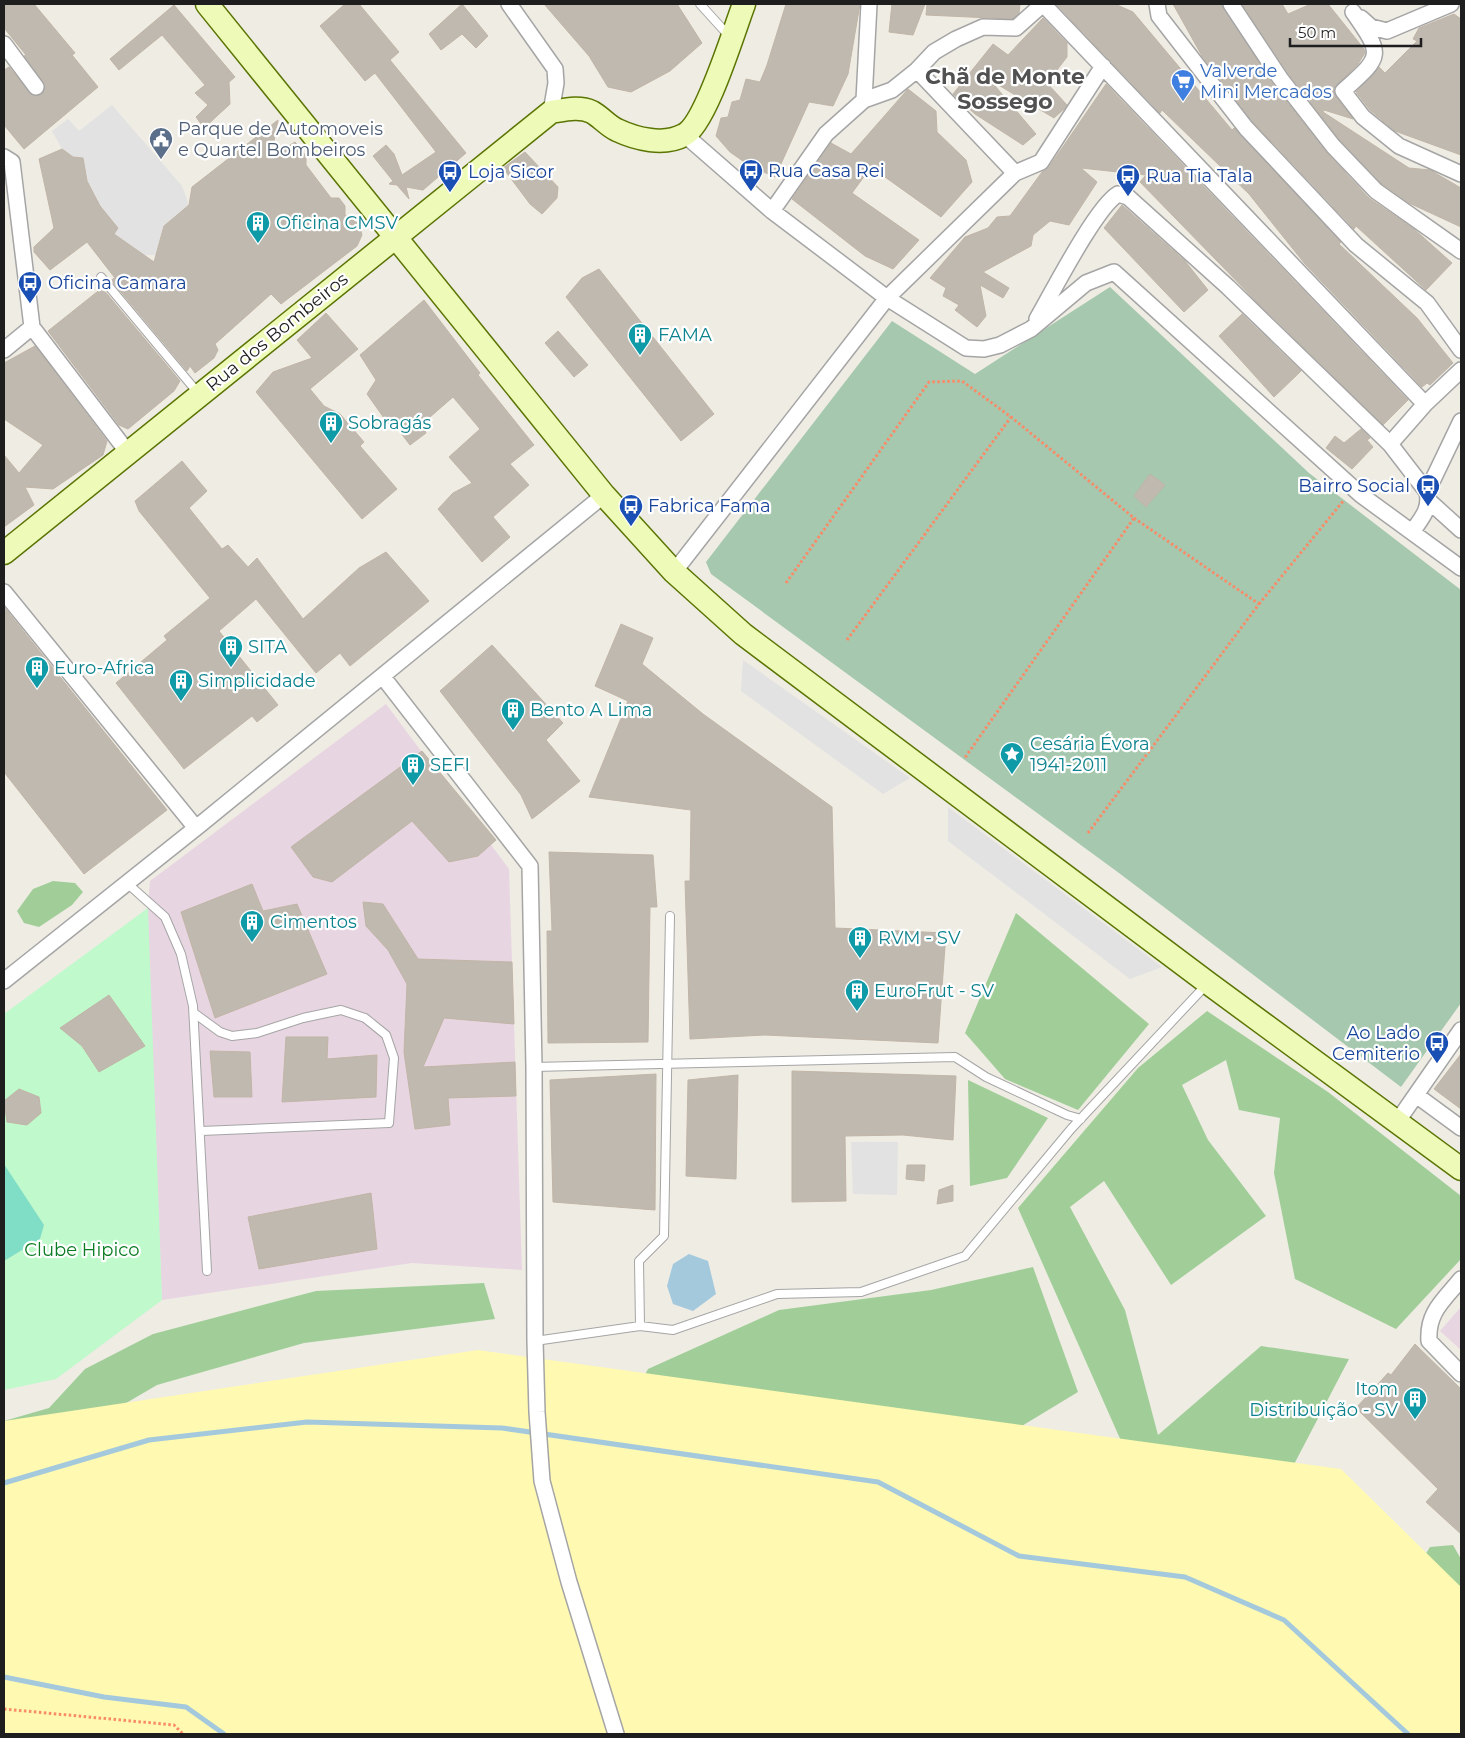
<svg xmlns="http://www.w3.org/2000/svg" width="1465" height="1738" viewBox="0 0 1465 1738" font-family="Montserrat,sans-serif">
  <rect width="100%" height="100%" fill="#efece4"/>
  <!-- industrial -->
  <path fill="#e8d5e2" d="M386,704L509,869L522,1270L412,1263L162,1300L146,927L150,881Z
    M1461,1307V1350L1440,1331Z"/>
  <!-- forest -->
  <path fill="#a1ce98" d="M53,881L75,883L83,892L72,905L39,927L24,923L17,911L33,889Z
    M1016,913L1149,1024L1078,1110L1005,1079L965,1033Z
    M1207,1011L1328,1092L1461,1196V1259L1396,1329L1295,1279L1274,1173L1280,1118L1239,1110L1226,1060L1182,1085L1208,1140L1266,1216L1171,1285L1104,1181L1070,1207L1125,1310L1158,1435L1261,1346L1349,1359L1290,1472L1129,1459L1018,1208L1138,1068Z
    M968,1080L1048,1118L1007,1178L970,1186Z
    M1033,1267L1078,1392L972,1456L616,1430L648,1369L779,1310L931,1290Z
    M484,1283L495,1319L304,1343L157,1385L44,1451L4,1454V1421L49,1408L85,1369L153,1334L316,1291Z
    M1453,1545L1461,1559V1681L1418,1566L1430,1547Z"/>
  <!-- sand -->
  <path fill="#fff9b1" d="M478,1350L1341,1469L1461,1587V1734H4V1421Z"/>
  <!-- cemetery -->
  <path fill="#a5c8ae" d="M1110,287L1309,473L1461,590V1003L1401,1087L1119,873L711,574L706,562L892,321L975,374Z"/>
  <!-- park -->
  <path fill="#c0f9cc" d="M148,908L162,1300L56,1379L4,1390V1014Z"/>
  <!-- pitch -->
  <path fill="#81dec6" d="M4,1164L44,1225L40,1239L4,1261Z"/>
  <!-- parking -->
  <path fill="#e2e2e2" d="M112,105L182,186L189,205L164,226L156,255H141L124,241L120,248L87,181L83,158L73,157L62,149L52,131L68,119L79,131Z
    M743,660L910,778L883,794L741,691Z
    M948,807L1162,967L1130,979L948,841Z
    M851,1142H898L897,1195L853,1194Z"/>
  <!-- water -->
  <path fill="#a4c9dd" d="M689,1254L708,1261L716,1294L693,1311L673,1304L667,1286L673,1264Z"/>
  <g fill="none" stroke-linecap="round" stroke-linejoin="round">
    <!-- stream -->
    <path stroke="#a4c9dd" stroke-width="5" d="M4,1483L149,1440L307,1422L502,1428L878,1482L1019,1556L1185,1577L1284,1620L1408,1734
      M4,1677L104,1697L186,1707L224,1734"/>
  </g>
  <!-- building -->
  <path fill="#bfb9b0" stroke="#c1b5a6" d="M4,4H34L75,53L72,55L98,87L24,149L4,125V70L9,67L33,96L42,94L45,85L24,56L26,55L4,28Z
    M345,4H359L399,52L390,60L466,153L423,190L406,187L409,199L397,185L389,184L393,181L373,156L386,145L394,154L402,175L436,152L375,73L365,81L320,26Z
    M462,4L488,36L476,48L462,34L441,50L429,34Z
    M544,4H677L702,43L670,71L631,92L608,87L589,56Z
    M786,4H860L848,74L833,106L809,102L775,177L750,166L730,152L716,136L721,118L728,117L732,102L740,100L746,79L760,82L767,65Z
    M892,4H925L913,35L889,32Z
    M927,4H1020L1019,13L1013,19L926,15Z
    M1056,4H1115L1133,12L1232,130L1234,128L1341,242L1339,244L1417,318L1453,363L1430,385L1427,383L1422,387L1305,264L1249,194L1162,110L1160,113Z
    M1173,4H1222L1272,83L1326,152L1369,198L1414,229L1452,263L1426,290L1356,226L1354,229L1253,122L1202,56Z
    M1242,4H1282L1288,14L1311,4H1328L1364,49L1365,53L1358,64L1334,88L1336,97L1353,119L1324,110L1323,112L1409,168L1430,170L1461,188V227L1409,203L1382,184L1340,140L1288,73Z
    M174,5L235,77L229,82L230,104L204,128L196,117L208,105L195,93L205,85L162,35L119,70L110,59Z
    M1454,14L1461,19V155L1395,131L1370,110L1356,92L1379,67L1385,73L1417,41L1413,39L1419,28Z
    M1043,18L1067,43V57L1047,83L1067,105L1064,109L1054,118L990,80L1036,134L1023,145L975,114L953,94L993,44L1008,55Z
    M1106,84L1408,400L1383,425L1256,301L1140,182L1146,175L1081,168L1097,182L1069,225L1050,221L1033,235L1031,246L983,272L1009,288L1003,298L980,285L986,316L977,327L955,310L959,305L943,296L946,288L930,278L965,237L988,228L997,217L1010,216L1042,172L1049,167Z
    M908,89L936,111L937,132L966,160L972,182L941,217L871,167L852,193L919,240L893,269L865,256L792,199L831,143L851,154Z
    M278,120L271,157L295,142L306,156V165L331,198H339L345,206V215L359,224L362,235L357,246L281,304L271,294L215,344L218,350L214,358L195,373L190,366L187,371L111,280L115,278L87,242L50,270L34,252V247L54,228L39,159L62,149L73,157L83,158L87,181L100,206L118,228L114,234L154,262L164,226L189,205L192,187Z
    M525,152L558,187L557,198L542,214L530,204L503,168Z
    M1122,205L1185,261L1208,290L1184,312L1104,228Z
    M599,269L714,414L681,441L566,297L582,278Z
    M102,288L180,381L174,391L128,429L119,425L48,331Z
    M424,300L480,373L478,375L534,445L510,464L529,485L493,517L510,537L482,562L438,509L453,493L472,483L449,457L480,429L453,397L422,424L426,433L410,445L397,428H391L367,394L376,380L360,355Z
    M326,313L358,349L310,389L324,406L340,414L364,442L360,446L397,489L362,519L256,392L273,372L312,358L297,340Z
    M1242,314L1301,371L1274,397L1219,336Z
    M558,331L588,365L574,377L545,343Z
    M35,346L107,441L103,455L53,489L25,487L34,505L4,527V455L19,473L43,445L4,419V363Z
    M1361,429L1370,438L1367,440L1373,447L1352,469L1326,448L1335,436L1344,443Z
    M182,461L207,491L189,508L222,549L228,545L248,567L257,558L303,619L359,568L386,552L429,601L350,666L340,653L316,673L256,599L219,631L278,705L257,722L252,716L184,769L116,683L167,640L164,636L210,598L139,511L135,501Z
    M1150,474L1165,485L1146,507L1134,496Z
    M4,607L167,810L84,874L4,772Z
    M621,624L653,638L642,664L703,714L832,807L835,928L946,933L938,1043L765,1035L690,1039L685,881H690L691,810L589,797L628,701L595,686Z
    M492,645L563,723L546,740L580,781L532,819L521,795L440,691Z
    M422,751L496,840L478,856L449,862L412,821L332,882L313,877L291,847Z
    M549,852L653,855L657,907H650L648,1042L548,1043L547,931H552Z
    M252,884L263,911L297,904L327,974L215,1018L181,912Z
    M363,902L383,904L418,959L512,962L514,1024L444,1018L423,1067L515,1062L516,1096L448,1098L450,1125L415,1129L404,1052L407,984L388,950L366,926Z
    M109,995L145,1046L99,1072L82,1046L60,1028Z
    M286,1037H328L327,1059L377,1055L376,1097L282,1102Z
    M210,1051L250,1052L252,1097H214Z
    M1461,1054V1109L1434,1089Z
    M792,1071L956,1076L953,1140L903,1135L845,1136L846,1201L792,1202Z
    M656,1074L655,1210L553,1202L550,1080Z
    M738,1075L736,1179L686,1176L688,1080Z
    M19,1089L39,1097L41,1113L27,1125L7,1122L4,1101Z
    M907,1165H925L924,1181L906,1179Z
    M953,1185V1201L937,1204L939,1190Z
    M371,1193L377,1249L259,1269L248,1217Z
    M1415,1344L1461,1389V1534L1426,1502L1438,1489L1356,1408L1388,1373L1391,1375Z"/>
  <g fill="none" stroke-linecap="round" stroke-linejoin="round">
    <!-- lane casing -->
    <g stroke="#a5a5a5" stroke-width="10">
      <path id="lane" d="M700,4L729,36
        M101,277L198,393
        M128,884L165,917L181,954L193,1006L207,1271
        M194,1013L220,1032L232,1036L257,1033L303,1018L341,1010L365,1018L386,1035L394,1058L389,1123L201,1131
        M534,1067L955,1057L986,1077L1067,1115L1081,1119
        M640,1326L639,1261L664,1236L670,916
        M535,1341L640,1326L673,1330L777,1294L861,1292L965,1256L1071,1129L1207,984"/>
    </g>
    <!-- street casing -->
    <g stroke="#a5a5a5" stroke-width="18">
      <path id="street" d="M509,4L555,69L556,83L551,112
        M1043,4L1425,404
        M1157,4L1159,16L1246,128L1356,245L1427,303L1461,350
        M1231,4L1280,78L1333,146L1376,191L1461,251
        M1353,12C1384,56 1382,56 1343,91L1363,117L1399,146L1461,174
        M1361,18L1371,27L1387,31L1451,4
        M4,44L36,87
        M917,70L1015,173
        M864,100L892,90L917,70L934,52L956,39L983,27L1016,28L1042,5
        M685,135L772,211L887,298L966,348L984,349L1000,345L1031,329L1086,283L1114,272L1361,495L1461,568
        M4,157L12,162L32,327L129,454
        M772,211L826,134L864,100L869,4
        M1037,319C1052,293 1096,207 1118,194L1128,197L1228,287L1390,444L1427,492C1431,509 1421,519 1412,532
        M4,350L32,327
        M1390,444L1425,404L1461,370
        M1427,492L1461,421
        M1429,501L1461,530
        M674,572L887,298L1015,173L1041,162L1103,66
        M4,592L196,828L604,495
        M383,677L530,866L534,1067L535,1341L537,1412L542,1481L569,1582L616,1734
        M4,981L196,828
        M1416,1095L1461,1128
        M1397,1122L1461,1030
        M1461,1279C1444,1300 1427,1312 1429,1341L1461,1374"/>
    </g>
    <!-- secondary casing -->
    <g stroke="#5b7504" stroke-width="25">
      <path id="secondary" d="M207,4L604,495L674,572L743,634L1208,983L1461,1169
        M4,553L551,112C564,110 579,106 592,112C601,117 608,126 617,130C636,139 664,146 684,135C706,124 734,30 744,4"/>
    </g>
    <!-- path -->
    <path stroke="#fa8b69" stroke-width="3" stroke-dasharray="2.5 2.5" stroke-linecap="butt" d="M786,583L929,382L962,381L1011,417L1134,518L964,759
      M1259,604L1344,500
      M847,640L1011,417
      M1088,833L1259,604L1134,518
      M4,1709L174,1725L183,1734"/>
    <!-- lane -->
    <use href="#lane" stroke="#fff" stroke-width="8"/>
    <!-- street -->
    <use href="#street" stroke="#fff" stroke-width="15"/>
    <!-- secondary -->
    <use href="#secondary" stroke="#eefab7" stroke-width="22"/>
  </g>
  <!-- icons -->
  <defs>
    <g id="supermarket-pin" transform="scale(1.25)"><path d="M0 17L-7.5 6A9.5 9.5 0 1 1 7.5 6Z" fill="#3f7fe0" stroke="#fff"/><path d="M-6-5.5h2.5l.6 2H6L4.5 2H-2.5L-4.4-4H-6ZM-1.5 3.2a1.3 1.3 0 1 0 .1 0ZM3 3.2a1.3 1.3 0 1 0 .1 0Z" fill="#fff"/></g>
    <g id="civic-pin" transform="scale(1.25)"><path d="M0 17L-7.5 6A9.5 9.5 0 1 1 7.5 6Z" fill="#5c6f8a" stroke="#fff"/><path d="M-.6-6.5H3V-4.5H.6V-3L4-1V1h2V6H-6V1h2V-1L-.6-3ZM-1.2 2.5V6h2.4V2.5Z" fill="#fff"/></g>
    <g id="bus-pin" transform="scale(1.25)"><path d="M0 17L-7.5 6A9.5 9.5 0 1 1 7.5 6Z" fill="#1a4fb4" stroke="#fff"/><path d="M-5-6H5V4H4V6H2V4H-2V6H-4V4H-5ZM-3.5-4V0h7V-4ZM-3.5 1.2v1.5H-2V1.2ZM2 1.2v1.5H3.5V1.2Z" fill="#fff"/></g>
    <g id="building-pin" transform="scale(1.25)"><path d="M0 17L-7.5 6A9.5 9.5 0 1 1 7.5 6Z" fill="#0f9aa8" stroke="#fff"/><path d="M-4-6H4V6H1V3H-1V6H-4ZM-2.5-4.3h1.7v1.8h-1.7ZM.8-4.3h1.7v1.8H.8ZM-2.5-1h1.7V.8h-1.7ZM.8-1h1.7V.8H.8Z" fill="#fff"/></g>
    <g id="sight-pin" transform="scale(1.25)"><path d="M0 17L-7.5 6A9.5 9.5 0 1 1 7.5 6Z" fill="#0f9aa8" stroke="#fff"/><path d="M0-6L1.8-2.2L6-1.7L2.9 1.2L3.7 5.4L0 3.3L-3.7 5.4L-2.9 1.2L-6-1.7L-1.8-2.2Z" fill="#fff"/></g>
  </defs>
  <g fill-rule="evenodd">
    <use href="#supermarket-pin" x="1183" y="81"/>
    <use href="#civic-pin" x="161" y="139"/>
    <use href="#bus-pin" x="751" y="171"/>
    <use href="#bus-pin" x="450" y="172"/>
    <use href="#bus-pin" x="1128" y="176"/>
    <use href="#building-pin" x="258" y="223"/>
    <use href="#bus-pin" x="30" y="283"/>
    <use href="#building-pin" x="640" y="335"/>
    <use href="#building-pin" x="331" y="423"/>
    <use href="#bus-pin" x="1428" y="486"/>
    <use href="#bus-pin" x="631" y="506"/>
    <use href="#building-pin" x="231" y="647"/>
    <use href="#building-pin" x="37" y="668"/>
    <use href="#building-pin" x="181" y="681"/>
    <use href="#building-pin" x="513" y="710"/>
    <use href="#sight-pin" x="1012" y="754"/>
    <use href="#building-pin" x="413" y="765"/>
    <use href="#building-pin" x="252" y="922"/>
    <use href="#building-pin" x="860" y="938"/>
    <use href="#building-pin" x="857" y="991"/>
    <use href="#bus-pin" x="1437" y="1043"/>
    <use href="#building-pin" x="1415" y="1399"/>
  </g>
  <g text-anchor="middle" stroke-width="4.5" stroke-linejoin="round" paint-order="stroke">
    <!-- shop labels -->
    <g font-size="18" fill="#366cbe" stroke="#fff" text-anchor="start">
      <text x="1200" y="77">Valverde<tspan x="1200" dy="21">Mini Mercados</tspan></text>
    </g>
    <!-- service labels -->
    <g font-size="18" fill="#4e5e75" stroke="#fff" text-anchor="start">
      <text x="178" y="135">Parque de Automoveis<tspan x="178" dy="21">e Quartel Bombeiros</tspan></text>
    </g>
    <!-- transit labels -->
    <g font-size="18" fill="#164399" stroke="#fff" text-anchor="start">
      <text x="768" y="177">Rua Casa Rei</text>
      <text x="468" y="178">Loja Sicor</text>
      <text x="1146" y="182">Rua Tia Tala</text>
      <text x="48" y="289">Oficina Camara</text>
      <text x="1410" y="492" text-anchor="end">Bairro Social</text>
      <text x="648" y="512">Fabrica Fama</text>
      <text x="1420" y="1039" text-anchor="end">Ao Lado<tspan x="1420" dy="21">Cemiterio</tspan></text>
    </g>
    <!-- culture labels -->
    <g font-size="18" fill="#0d838f" stroke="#fff" text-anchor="start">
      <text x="276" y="229">Oficina CMSV</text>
      <text x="658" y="341">FAMA</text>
      <text x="348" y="429">Sobragás</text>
      <text x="248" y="653">SITA</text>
      <text x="54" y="674">Euro-Africa</text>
      <text x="198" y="687">Simplicidade</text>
      <text x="530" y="716">Bento A Lima</text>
      <text x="1030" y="750">Cesária Évora<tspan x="1030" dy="21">1941-2011</tspan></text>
      <text x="430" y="771">SEFI</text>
      <text x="270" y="928">Cimentos</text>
      <text x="878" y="944">RVM - SV</text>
      <text x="874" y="997">EuroFrut - SV</text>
      <text x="1398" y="1395" text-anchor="end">Itom<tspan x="1398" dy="21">Distribuição - SV</tspan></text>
    </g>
    <!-- street labels -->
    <g font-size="18" fill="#1e1e1e" stroke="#fff">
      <text transform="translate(277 332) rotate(-39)" y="6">Rua dos Bombeiros</text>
    </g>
    <!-- park labels -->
    <g font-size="18" fill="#0b7c23" stroke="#fff">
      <text x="82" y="1256">Clube Hipico</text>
    </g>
    <!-- district labels -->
    <g font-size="22" font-weight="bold" fill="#515151" stroke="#fff">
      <text x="1005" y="84">Chã de Monte<tspan x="1005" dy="25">Sossego</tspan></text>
    </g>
  </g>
  <!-- border -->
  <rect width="1465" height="1738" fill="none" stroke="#1e1e1e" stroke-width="10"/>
  <!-- scale -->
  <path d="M1290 38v8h131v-8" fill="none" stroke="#1e1e1e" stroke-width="2.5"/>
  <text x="1298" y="38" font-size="15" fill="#1e1e1e" stroke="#ffffff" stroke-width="4" paint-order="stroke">50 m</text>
</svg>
